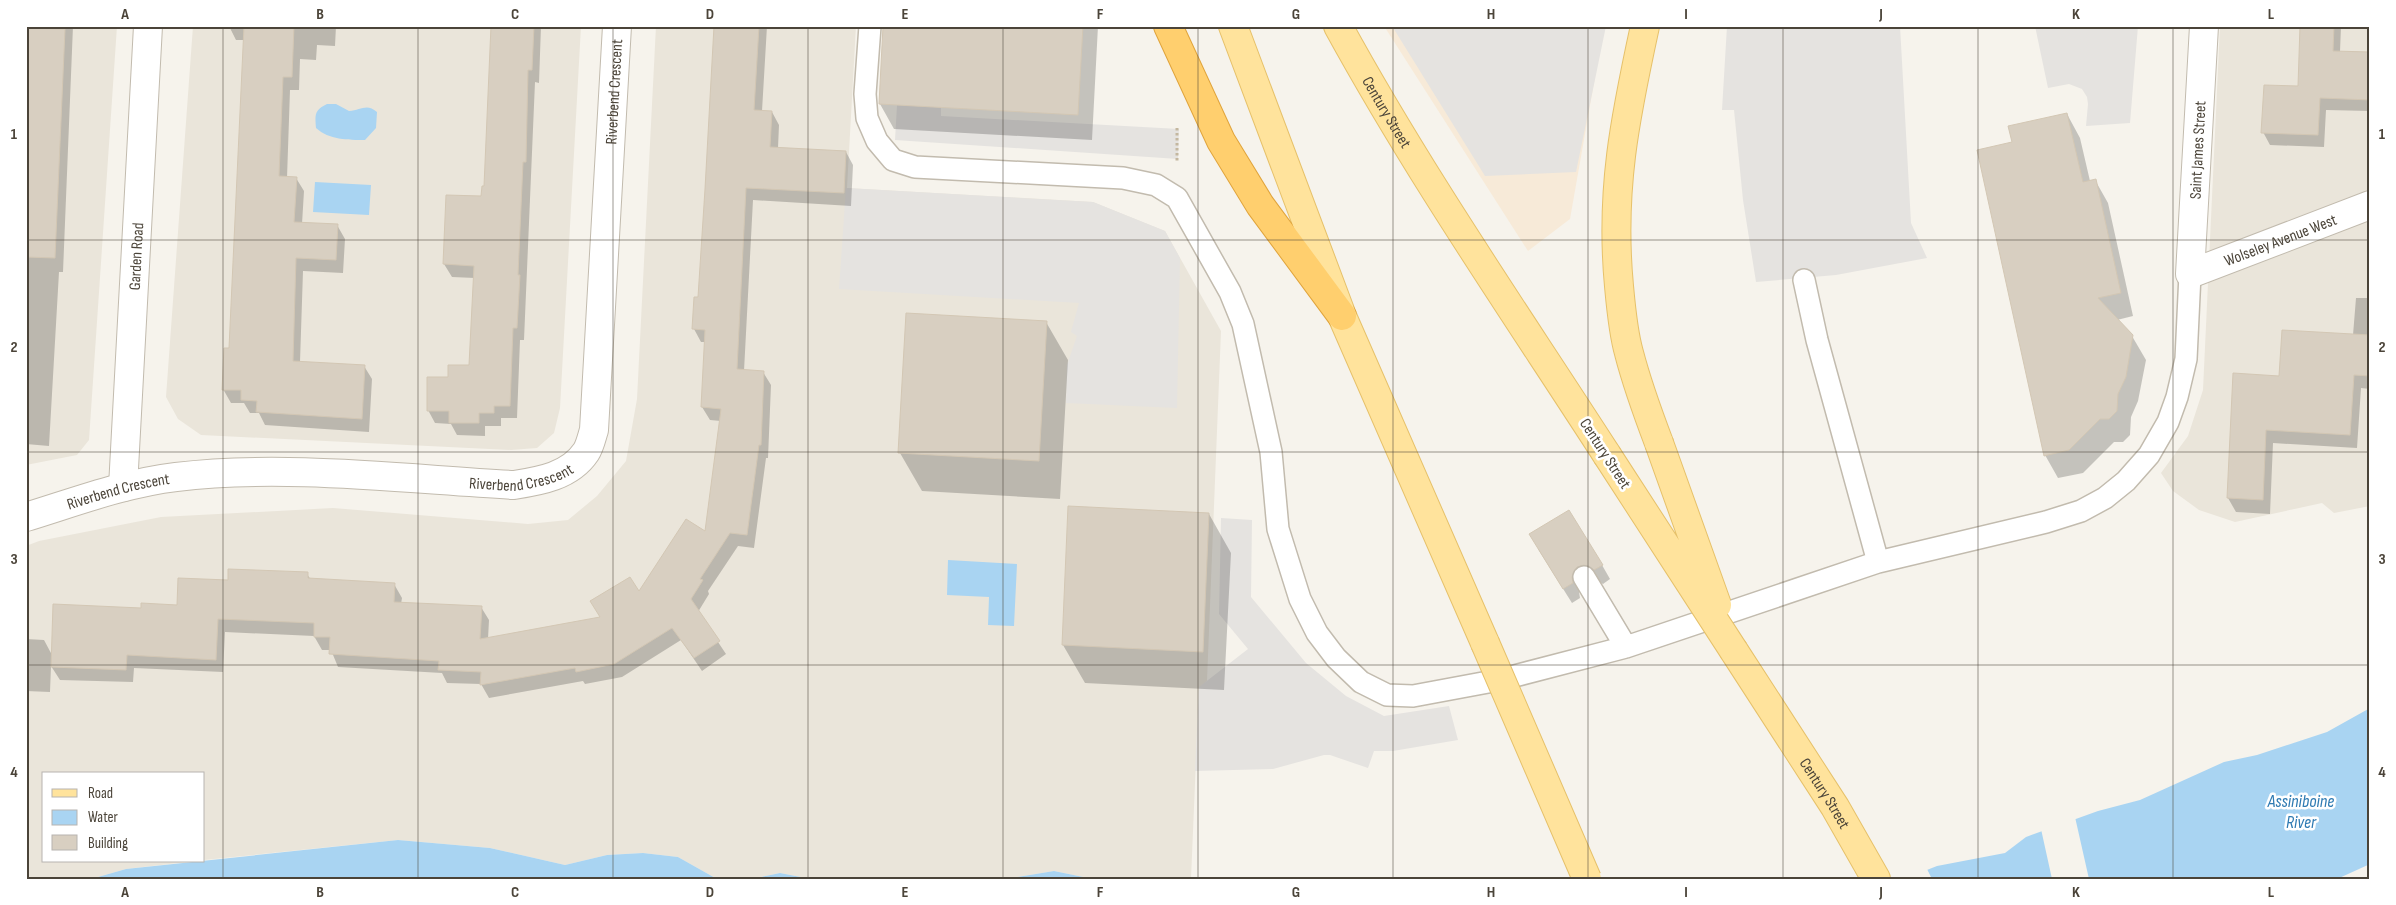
<svg xmlns="http://www.w3.org/2000/svg" width="2396" height="905" viewBox="0 0 2396 905" font-family="'Sofia Sans Condensed',sans-serif">
  <rect width="100%" height="100%" fill="#f6f3ec"/>
  <!-- residential -->
  <path fill="#eae5da" d="M26,26H117L89,440L77,455L26,465Z
    M193,26H581L560,408L554,433L537,448L511,450L201,435L178,419L166,397Z
    M656,26H856L847,188L1093,202L1165,231L1221,331L1207,681L1199,688L1191,879H1093L1054,871L1006,879H811L780,873L752,879H717L678,857L643,853L607,855L565,865L490,848L398,840L204,860V774H44V861H196L126,869L91,879H26V546L39,541L161,517L333,508L528,524L568,520L597,496L626,461L637,399Z
    M2220,26H2370V506L2334,513L2322,503L2235,522L2199,510L2173,491L2161,473L2188,436L2203,390Z"/>
  <!-- commercial -->
  <path fill="#f7ead8" d="M1384,26H1604L1570,219L1528,251Z"/>
  <!-- parking -->
  <path fill="#e5e3e0" d="M1392,26H1606L1576,172L1485,176Z
    M1727,26H1900L1911,223L1927,258L1836,275L1756,282L1743,200L1734,110H1722Z
    M2035,26H2138L2130,123L2086,126L2088,104L2087,97L2082,89L2069,84L2048,88Z
    M897,105L941,107V116L1179,129L1178,159L895,140Z
    M846,188L1093,202L1165,231L1180,258L1177,408L1066,403L1067,365L1077,336L1071,332L1079,303L839,289Z
    M1221,518L1252,520L1251,597L1306,663L1346,696L1384,716L1449,706L1458,740L1393,751H1374L1368,768L1330,755H1324L1273,769L1195,771L1199,687L1248,649L1219,614Z"/>
  <!-- water -->
  <path fill="#a9d4f2" d="M327,104H336L349,111C361,110 367,103 377,112L376,128L365,140C348,140 329,140 316,128C315,115 314,110 327,104Z
    M315,182L371,185L369,215L313,212Z
    M948,560L1017,564L1014,626L988,625L989,597L947,595Z
    M2370,708V864L2337,879H1904L1937,866L2005,853L2026,837L2098,811L2140,800L2224,762L2257,755L2327,732Z
    M398,840L490,848L565,865L607,855L643,853L678,857L717,879H91L126,869Z
    M1054,871L1093,879H1006Z
    M780,873L811,879H752Z"/>
  <!-- pier -->
  <path fill="#f6f3ec" d="M2075,817L2089,879H2052L2041,829Z
    M1926,867L1932,879H1902L1903,877Z"/>
  <!-- shadow -->
  <path fill="#0003" d="M26,26H73L63,272H59L49,446L26,444Z
    M229,26H336L335,46L317,45L316,60L300,59L299,90H290L287,178H296L304,191L302,224L337,225L345,239L343,273L303,271L300,362L364,366L372,379L369,432L265,425L259,413H250L244,403H231L223,389L231,350L245,40H236Z
    M493,26H541L539,83L535,82L524,340H520L517,418H501V426H485V436L457,435L451,424L435,423L428,410L450,378L470,366L475,278L452,277L444,264L483,198L485,188Z
    M715,26H767L762,111L772,112L779,125L778,148L846,152L853,165L851,206L753,200L744,371L763,372L771,385L768,458H766L754,548L738,546L708,591L709,594L698,612L726,654L702,671L681,640L622,677L585,684L583,681L489,698L481,684L447,683L442,673L338,667L331,650H322L314,636L225,632L223,672L134,668L133,682L60,680L51,666L50,692L26,691V639L44,640L52,655L142,609L178,606L229,582L307,574L311,580L394,584L402,598L401,604L481,607L489,620L488,639L601,618L639,594L706,533L721,421L710,420L702,407L706,342H701L694,329L699,298Z
    M884,26H1098L1092,140L894,129L880,104Z
    M2302,26H2341L2340,52L2370,53V111L2326,110L2324,147L2270,145L2263,132L2299,87Z
    M2067,114L2080,138L2090,181L2095,180L2108,203L2133,316L2117,320L2132,336L2146,360L2138,401L2131,417L2130,435L2123,442H2114L2083,473L2058,478L2045,455L2013,143Z
    M2356,298H2370V389L2361,388L2357,448L2273,443L2270,514L2236,512L2228,498L2235,375L2280,377L2353,335Z
    M1046,322L1068,360L1060,499L922,491L900,453Z
    M1209,514L1231,553L1224,690L1085,683L1063,645Z
    M1538,549L1602,565L1610,579L1603,584L1593,578L1585,580L1579,592L1580,598L1572,603Z"/>
  <!-- building -->
  <path fill="#d8cfc1" stroke="#d3c7b4" d="M244,26H294L292,77H283L279,176L297,177L294,222L338,224L336,260L296,258L293,361L365,365L362,419L256,412L257,401L241,400V390H222L224,348H229Z
    M491,26H534L532,70H528L526,162H523L518,275H520L517,328H513L510,406H494V413H479V423H449V411H427V377H448V365H469L474,266L443,264L446,195L481,196L482,186H484Z
    M714,26H759L754,110L772,111L770,147L846,151L844,193L746,188L737,369L764,371L761,445H759L747,535L730,533L700,579L703,580L691,599L720,641L694,658L672,628L614,664L576,672L575,668L480,685L481,672L438,670L439,661L329,654L330,637H314V623L218,619L216,660L127,655L126,670L51,667L53,604L141,608V603L177,605L178,578L228,580V569L308,572V578L395,583L394,602L482,606L480,639L600,617L590,601L630,577L639,591L686,519L705,531L721,409L701,407L705,330L692,329L694,297H698L705,189Z
    M883,26H1083L1078,115L879,104Z
    M2300,26H2334L2333,51L2370,52V100L2320,98L2318,135L2261,133L2264,85L2298,86Z
    M26,28L65,29L55,258L26,257Z
    M2067,113L2083,182L2096,179L2121,293L2098,298L2133,335L2126,377L2118,394L2117,411L2109,419H2100L2069,450L2044,456L1977,150L2012,142L2008,126Z
    M906,313L1047,321L1039,461L898,453Z
    M2282,330L2370,335V376L2354,375L2350,435L2266,430L2263,500L2227,498L2233,373L2279,376Z
    M1068,506L1209,513L1203,652L1062,645Z
    M1569,510L1603,565L1594,570L1584,565L1577,567L1572,577L1573,583L1563,589L1529,534Z"/>
  <g fill="none" stroke-linecap="round" stroke-linejoin="round">
    <!-- lane casing -->
    <g stroke="#c2bbae" stroke-width="24">
      <path id="lane" d="M870,26L865,94L867,118L877,141L893,160L915,167L1123,178L1156,185L1177,198L1230,292L1243,324L1271,452L1278,529L1300,599L1317,633L1336,658L1361,682L1387,695L1413,696L1499,680L1626,647L1878,562L2046,522L2081,511L2105,498L2126,481L2149,455L2168,422L2177,397L2186,359L2190,274
        M1804,280L1817,340L1878,562
        M1584,577L1626,647"/>
    </g>
    <!-- street casing -->
    <g stroke="#c2bbae" stroke-width="30">
      <g id="street">
        <path id="s1" d="M2204,26L2190,274L2370,205"/>
        <path id="s2" d="M123,487L148,26"/>
        <path id="s3" d="M26,517C75,502 125,483 176,477C283,464 405,479 514,485C540,481 570,476 586,452C590,446 592,436 594,430L617,26"/>
      </g>
    </g>
    <!-- primary casing -->
    <g stroke="#e6c16a" stroke-width="30">
      <g id="primary">
        <path d="M1233,26L1342,316L1485,643"/>
        <path id="s4" d="M1338,26C1419,174 1516,314 1607,455"/>
        <path d="M1645,26C1625,118 1610,191 1619,286C1621,308 1623,332 1629,353C1637,384 1648,414 1659,443"/>
        <path id="s5" d="M1734,651L1835,807L1876,879"/>
      </g>
    </g>
    <!-- highway casing -->
    <g stroke="#e0a43c" stroke-width="30">
      <path id="highway" d="M1168,26L1221,141L1260,205L1342,316"/>
    </g>
    <!-- path -->
    <path stroke="#c4b79f" stroke-width="3" stroke-dasharray="2.5 2.5" stroke-linecap="butt" d="M1177,128V162"/>
    <!-- lane -->
    <use href="#lane" stroke="#fff" stroke-width="21"/>
    <!-- street -->
    <use href="#street" stroke="#fff" stroke-width="28"/>
    <!-- primary -->
    <use href="#primary" stroke="#ffe39c" stroke-width="28"/>
    <!-- highway -->
    <use href="#highway" stroke="#ffcf6e" stroke-width="28"/>
    <!-- primary-bridge casing -->
    <g stroke="#e6c16a" stroke-width="30" stroke-linecap="butt">
      <path id="primary-bridge" d="M1659,443L1717,605
        M1607,455L1734,651
        M1485,643L1587,879"/>
    </g>
    <!-- primary-bridge -->
    <use href="#primary-bridge" stroke="#ffe39c" stroke-width="28"/>
  </g>
  <!-- grid -->
  <path fill="none" stroke="#4b4439" stroke-width="1" stroke-opacity="0.55" d="M223,26V879M418,26V879M613,26V879M808,26V879M1003,26V879M1198,26V879M1393,26V879M1588,26V879M1783,26V879M1978,26V879M2173,26V879M26,240H2370M26,452H2370M26,665H2370"/>
  <g text-anchor="middle" stroke-width="5" stroke-linejoin="round" paint-order="stroke">
    <!-- street labels -->
    <g font-size="16" fill="#4b4439" stroke="#fff">
      <text dy="6" stroke="none"><textPath href="#s3" startOffset="938">Riverbend Crescent</textPath></text>
      <text dy="6" stroke="none"><textPath href="#s4" startOffset="99">Century Street</textPath></text>
      <text transform="translate(2197 150) rotate(-87)" y="6">Saint James Street</text>
      <text dy="6" stroke="none"><textPath href="#s1" startOffset="345">Wolseley Avenue West</textPath></text>
      <text dy="6" stroke="none"><textPath href="#s2" startOffset="231">Garden Road</textPath></text>
      <text transform="translate(1606 453) rotate(57)" y="6">Century Street</text>
      <text dy="6" stroke="none"><textPath href="#s3" startOffset="502">Riverbend Crescent</textPath></text>
      <text dy="6" stroke="none"><textPath href="#s3" startOffset="96">Riverbend Crescent</textPath></text>
      <text dy="6" stroke="none"><textPath href="#s5" startOffset="169">Century Street</textPath></text>
    </g>
    <!-- water labels -->
    <g font-size="18" font-style="italic" fill="#2e7ab2" stroke="#fff">
      <text x="2301" y="807">Assiniboine<tspan x="2301" dy="21">River</tspan></text>
    </g>
  </g>
  <!-- border -->
  <rect width="2396" height="905" fill="none" stroke="#ffffff" stroke-width="55"/>
  <!-- legend -->
  <rect x="42" y="772" width="162" height="90" fill="#ffffff" stroke="#b7b4b0"/>
  <rect x="52" y="789" width="25" height="8" fill="#ffe39c" stroke="#b7b4b0"/>
  <text x="88" y="798" font-size="15" fill="#4b4439">Road</text>
  <rect x="52" y="810" width="25" height="15" fill="#a9d4f2" stroke="#b7b4b0"/>
  <text x="88" y="822" font-size="15" fill="#4b4439">Water</text>
  <rect x="52" y="835" width="25" height="15" fill="#d8cfc1" stroke="#b7b4b0"/>
  <text x="88" y="848" font-size="15" fill="#4b4439">Building</text>
  <rect x="28" y="28" width="2340" height="850" fill="none" stroke="#4b4439" stroke-width="2"/>
  <g font-size="16" text-anchor="middle" font-weight="bold" fill="#4b4439">
    <text x="125" y="19">A</text>
    <text x="320" y="19">B</text>
    <text x="515" y="19">C</text>
    <text x="710" y="19">D</text>
    <text x="905" y="19">E</text>
    <text x="1100" y="19">F</text>
    <text x="1296" y="19">G</text>
    <text x="1491" y="19">H</text>
    <text x="1686" y="19">I</text>
    <text x="1881" y="19">J</text>
    <text x="2076" y="19">K</text>
    <text x="2271" y="19">L</text>
    <text x="14" y="139">1</text>
    <text x="2382" y="139">1</text>
    <text x="14" y="352">2</text>
    <text x="2382" y="352">2</text>
    <text x="14" y="564">3</text>
    <text x="2382" y="564">3</text>
    <text x="14" y="777">4</text>
    <text x="2382" y="777">4</text>
    <text x="125" y="897">A</text>
    <text x="320" y="897">B</text>
    <text x="515" y="897">C</text>
    <text x="710" y="897">D</text>
    <text x="905" y="897">E</text>
    <text x="1100" y="897">F</text>
    <text x="1296" y="897">G</text>
    <text x="1491" y="897">H</text>
    <text x="1686" y="897">I</text>
    <text x="1881" y="897">J</text>
    <text x="2076" y="897">K</text>
    <text x="2271" y="897">L</text>
  </g>
</svg>
